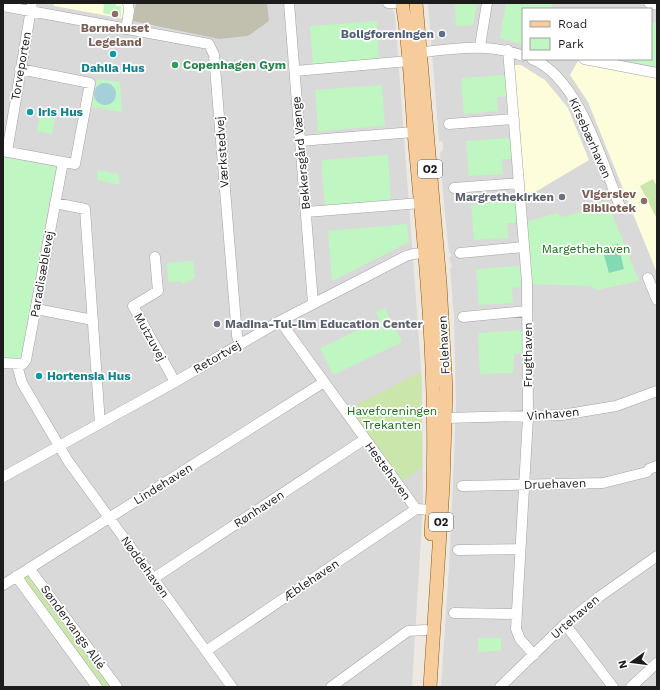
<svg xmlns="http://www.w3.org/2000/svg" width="660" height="690" viewBox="0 0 660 690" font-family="'Work Sans',sans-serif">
  <rect width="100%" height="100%" fill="#ede9e2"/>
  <!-- residential -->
  <path fill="#dad9d9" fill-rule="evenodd" d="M3,3H391L395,16L422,380L423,504L412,687H3Z
    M428,3H657V687H441L450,551L456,407L454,317L450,268L452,267L449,257H451V253H449L444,205L440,153L443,150V143L439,140ZM523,9H651V59H523Z"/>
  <!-- education -->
  <path fill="#fdfcdb" d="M53,3H131L130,20L54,6Z
    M578,61L657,77V273L588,102L570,75Z
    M513,65H521L545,80L568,108L589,160L525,198Z"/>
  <!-- construction -->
  <path fill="#c1c0ae" d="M136,3H267L269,21L248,36L219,39L133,21Z"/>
  <!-- grass -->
  <path fill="#cae6aa" d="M653,179L657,187V219L640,186Z
    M421,372L422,468L403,481L350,408Z
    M30,573L111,686L110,687H100L23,578Z"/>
  <!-- park -->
  <path fill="#c0f6c2" d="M100,3H116V6H121V17L103,13L104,5Z
    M455,3H477L473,25L456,26Z
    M506,3H553L552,9H523V45L500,38Z
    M377,21L379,59L313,64L310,26Z
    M651,22L657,23V67L629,61L630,59H651Z
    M506,75L507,96L497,97L498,111L464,114L461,78Z
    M97,79L120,82L122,112L91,107Z
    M382,85L385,126L318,131L315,90Z
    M40,116L55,119L52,134L37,131Z
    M511,138L512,159H502L503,174L469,176L466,141Z
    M388,155L391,200L325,206L321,160Z
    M3,157L56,167L20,360L3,357Z
    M98,170L118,174L120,185L97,180Z
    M516,201L517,223H507L508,238L474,240L471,205Z
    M607,201L639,281L597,290L591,286L531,284L526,222L557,213L561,217L598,208L599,203Z
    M407,224L409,242L332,281L328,231Z
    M193,261L195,278L183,284L180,281L168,282L167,263Z
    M520,266L522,287L512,288L513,303L479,305L476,269Z
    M385,308L402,342L333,375L320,348L379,320L376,312Z
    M525,330V353L514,354L513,373L480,374L478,333Z
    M51.5 374a4.5 4.5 0 1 1 9 0a4.5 4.5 0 1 1-9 0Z
    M478,638H501V651L478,652Z"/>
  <!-- pitch -->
  <path fill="#83d9b4" d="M618,244L624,269L609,273L602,248Z"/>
  <!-- water -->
  <path fill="#a4d0d9" d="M94 94a11 11 0 1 1 22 0a11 11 0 1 1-22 0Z"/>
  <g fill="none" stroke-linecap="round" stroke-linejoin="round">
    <!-- minor casing -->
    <g stroke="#a3a3a3" stroke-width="11">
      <path id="minor" d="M289,3L313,303
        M388,3H395
        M649,3L657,5
        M3,6L209,44L214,55L237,336L240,344
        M126,29L129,11L128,3
        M480,46L487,3
        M508,50L527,282L528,417L516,629L520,639L534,655
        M415,53C451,49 488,42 523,56
        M532,59C579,77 603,165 621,209
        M584,59L657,73
        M295,71L409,61
        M449,124L514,119
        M300,141L414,132
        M3,151L63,162
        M7,152L32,3
        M454,188L519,183
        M55,203L85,209L100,424
        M306,212L421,203
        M460,253L524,247
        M155,257L158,291L133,306L175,382
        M648,278L657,300
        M36,309L93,320
        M463,317L527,311
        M280,321L416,509L433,510
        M3,363L23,364L26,360L63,162L75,164L90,83L20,69
        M17,365L22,383L68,461L232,687
        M446,418L562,415L616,406L657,391
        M649,469L657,466
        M3,477L175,382L280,321L406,256L413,254L431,252
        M462,486L603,483L647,472
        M458,550L520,549
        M29,568L117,687
        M16,576L97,687
        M154,578L365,439
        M3,585L324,382
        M454,613L517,614
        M565,624L613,687
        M206,651L416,509
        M331,687L408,631L425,630
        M500,687L565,624L599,597L657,556
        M631,687L657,663"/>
    </g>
    <!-- major casing -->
    <g stroke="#8d5a07" stroke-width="14">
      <path id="major" d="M402,3C411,52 411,104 416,154C428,280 439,407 431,534
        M416,3L440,283L446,390L443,486L430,687"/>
    </g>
    <!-- minor -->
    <use href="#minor" stroke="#fff" stroke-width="10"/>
    <!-- major -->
    <use href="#major" stroke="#f7cc9d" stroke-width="13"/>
  </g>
  <!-- markers -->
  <g fill="#8d6e63" stroke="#fff" stroke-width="1.5">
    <circle cx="115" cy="14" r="4"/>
    <circle cx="644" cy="201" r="4"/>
  </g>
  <circle fill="#5c6f8a" stroke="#fff" stroke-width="1.5" cx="442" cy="34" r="4"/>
  <g fill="#0f9aa8" stroke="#fff" stroke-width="1.5">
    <circle cx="113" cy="54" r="4"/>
    <circle cx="30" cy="112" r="4"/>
    <circle cx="39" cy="376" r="4"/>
  </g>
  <circle fill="#2e9e5b" stroke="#fff" stroke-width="1.5" cx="175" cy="65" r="4"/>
  <g fill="#6b7280" stroke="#fff" stroke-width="1.5">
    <circle cx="562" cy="197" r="4"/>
    <circle cx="217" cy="324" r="4"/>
  </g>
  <g text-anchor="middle" stroke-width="3.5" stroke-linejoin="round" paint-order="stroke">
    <!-- shield labels -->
    <g fill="#fff" stroke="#606060" stroke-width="1">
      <rect x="418" y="160" width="24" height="18" rx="3"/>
      <rect x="429" y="513" width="24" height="18" rx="3"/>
    </g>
    <g font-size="11" font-weight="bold" fill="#1c1c1c">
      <text x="430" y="173">O2</text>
      <text x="441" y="526">O2</text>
    </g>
    <!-- education labels -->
    <g font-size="12" font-weight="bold" fill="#785e54" stroke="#fff">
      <text x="115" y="32">Børnehuset<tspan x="115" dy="14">Legeland</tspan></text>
      <text x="636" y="198" text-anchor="end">Vigerslev<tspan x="636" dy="14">Bibliotek</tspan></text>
    </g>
    <!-- service labels -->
    <g font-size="12" font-weight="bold" fill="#4e5e75" stroke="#fff" text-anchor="end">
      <text x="434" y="38">Boligforeningen</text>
    </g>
    <!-- leisure labels -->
    <g font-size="12" font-weight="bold" fill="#27864d" stroke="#fff" text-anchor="start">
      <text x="183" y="69">Copenhagen Gym</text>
    </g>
    <!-- street labels -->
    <g font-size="12" fill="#1c1c1c" stroke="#fff">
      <text transform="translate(21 66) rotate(-80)" y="4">Torveporten</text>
      <text transform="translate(590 138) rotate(66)" y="4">Kirsebærhaven</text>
      <text transform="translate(222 152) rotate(-94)" y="4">Værkstedvej</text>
      <text transform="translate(301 153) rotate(-95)" y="4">Bekkersgård Vænge</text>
      <text transform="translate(42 274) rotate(-80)" y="4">Paradisæblevej</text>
      <text transform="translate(150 337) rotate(61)" y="4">Mutzuvej</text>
      <text transform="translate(444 345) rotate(-93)" y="4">Folehaven</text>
      <text transform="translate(528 355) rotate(-90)" y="4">Frugthaven</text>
      <text transform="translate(217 357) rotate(-30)" y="4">Retortvej</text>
      <text transform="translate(553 414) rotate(-5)" y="4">Vinhaven</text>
      <text transform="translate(388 471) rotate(54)" y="4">Hestehaven</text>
      <text transform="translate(163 484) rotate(-32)" y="4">Lindehaven</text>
      <text transform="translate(555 484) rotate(-2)" y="4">Druehaven</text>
      <text transform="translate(259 509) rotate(-33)" y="4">Rønhaven</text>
      <text transform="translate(145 567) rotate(54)" y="4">Nøddehaven</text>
      <text transform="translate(311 580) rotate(-34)" y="4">Æblehaven</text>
      <text transform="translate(575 617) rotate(-41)" y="4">Urtehaven</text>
      <text transform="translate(73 627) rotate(54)" y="4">Søndervangs Allé</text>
    </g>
    <!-- culture labels -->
    <g font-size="12" font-weight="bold" fill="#0d838f" stroke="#fff" text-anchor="start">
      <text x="113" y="72" text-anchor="middle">Dahlia Hus</text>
      <text x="38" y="116">Iris Hus</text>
      <text x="47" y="380">Hortensia Hus</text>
    </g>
    <!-- worship labels -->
    <g font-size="12" font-weight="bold" fill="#5b616d" stroke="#fff" text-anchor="end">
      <text x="554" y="201">Margrethekirken</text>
      <text x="225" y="328" text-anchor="start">Madina-Tul-Ilm Education Center</text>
    </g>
    <!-- park labels -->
    <g font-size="12" fill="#107413" stroke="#fff">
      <text x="586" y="253">Margethehaven</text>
      <text x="392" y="415">Haveforeningen<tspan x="392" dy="14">Trekanten</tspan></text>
    </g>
  </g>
  <!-- border -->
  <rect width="660" height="690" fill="none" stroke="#1c1c1c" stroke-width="8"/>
  <!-- legend -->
  <rect x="522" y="8" width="130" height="52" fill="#ffffff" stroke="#a4a4a4"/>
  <rect x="530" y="21" width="20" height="6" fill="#f7cc9d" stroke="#a4a4a4"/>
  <text x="558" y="28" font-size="12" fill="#1c1c1c">Road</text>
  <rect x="530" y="38" width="20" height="12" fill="#c0f6c2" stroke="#a4a4a4"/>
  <text x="558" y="48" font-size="12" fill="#1c1c1c">Park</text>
  <!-- north arrow -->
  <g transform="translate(632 662) rotate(256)" stroke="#ffffff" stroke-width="3" paint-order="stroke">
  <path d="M0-3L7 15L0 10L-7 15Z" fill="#1c1c1c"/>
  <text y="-6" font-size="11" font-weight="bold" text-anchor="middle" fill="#1c1c1c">N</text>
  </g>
</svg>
